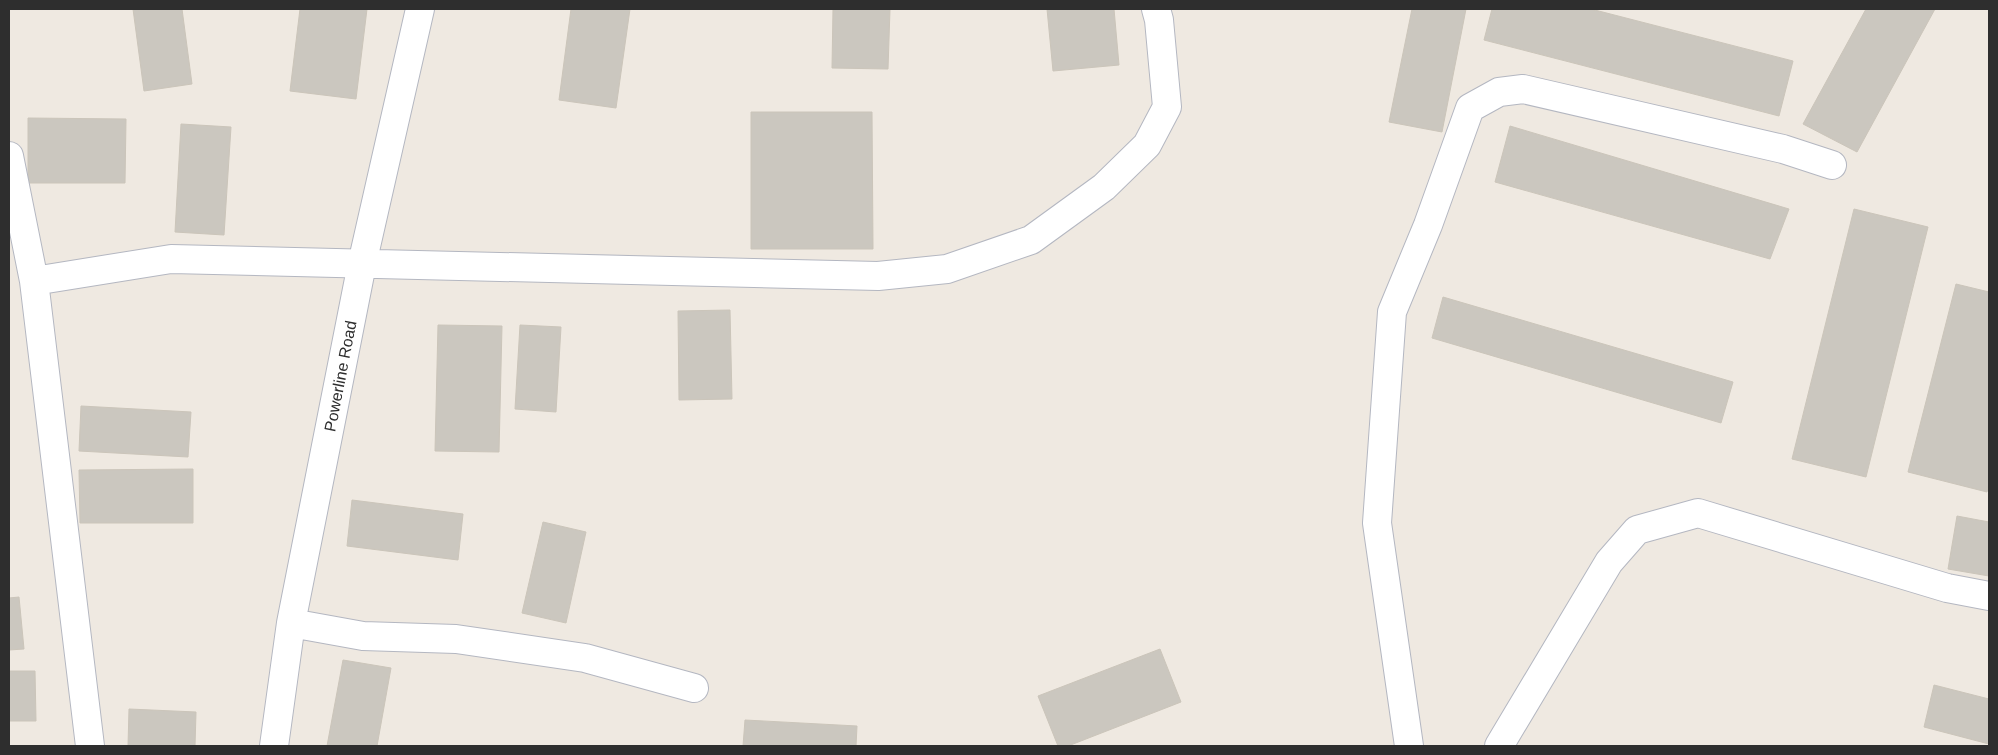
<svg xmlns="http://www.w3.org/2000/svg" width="1998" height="755" viewBox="0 0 1998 755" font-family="Helvetica,sans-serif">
  <rect width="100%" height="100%" fill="#efe9e1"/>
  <!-- building -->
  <path fill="#cbc7bf" stroke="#cbc5ba" d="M133,9H182L192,84L144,91Z
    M300,9H367L356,99L290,91Z
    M571,9H630L616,108L559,100Z
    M833,9H890L888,69L832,68Z
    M1047,9H1114L1119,65L1053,71Z
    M1412,9H1466L1442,132L1389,122Z
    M1492,9H1591L1793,61L1779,116L1484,40Z
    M1866,9H1935L1857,152L1803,124Z
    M751,112H872L873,249H751Z
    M28,118L126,119L125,183H28Z
    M181,124L231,127L224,235L175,232Z
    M1510,126L1789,209L1770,259L1495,182Z
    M1854,209L1928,227L1866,477L1792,459Z
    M1956,284L1989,292V484L1987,492L1908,472Z
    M1443,297L1733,382L1721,423L1432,338Z
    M730,310L732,399L679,400L678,311Z
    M438,325L502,326L499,452L435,451Z
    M520,325L561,327L556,412L515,409Z
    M81,406L191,412L188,457L79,451Z
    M193,469V523H80L79,470Z
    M352,500L463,514L458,560L347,546Z
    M1957,516L1989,522V576L1948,569Z
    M543,522L586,532L566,623L522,613Z
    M19,597L24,649L9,650V598Z
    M1160,649L1181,702L1068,746H1058L1038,696Z
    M343,660L391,668L377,746H327Z
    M9,671H35L36,721H9Z
    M1934,685L1989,699V744L1924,727Z
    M129,709L196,712L195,746H128Z
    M745,720L857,726L856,746H743Z"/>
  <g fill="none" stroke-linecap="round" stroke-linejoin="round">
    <!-- street casing -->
    <g stroke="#b4b7c1" stroke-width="30">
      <path id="street" d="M9,156L34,281L90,746
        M34,281L171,259L878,276L947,269L1031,240L1104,187L1147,145L1167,107L1159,20L1156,9
        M291,623L363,636L456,639L585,658L694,688
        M274,746L291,623L362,264L420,9
        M1409,746L1377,523L1392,312L1428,225L1470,108L1499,92L1523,89L1783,149L1832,165
        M1499,746L1609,562L1637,530L1698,513L1947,588L1989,596"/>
    </g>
    <!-- street -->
    <use href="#street" stroke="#fff" stroke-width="28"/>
  </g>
  <g text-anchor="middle" stroke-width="5" stroke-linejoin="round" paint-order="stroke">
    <!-- street labels -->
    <g font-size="16" fill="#2e2e2e" stroke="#fff">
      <text transform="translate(340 376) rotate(-79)" y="6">Powerline Road</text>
    </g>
  </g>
  <!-- border -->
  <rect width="1998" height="755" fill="none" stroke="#2e2e2e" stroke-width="20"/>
</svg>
